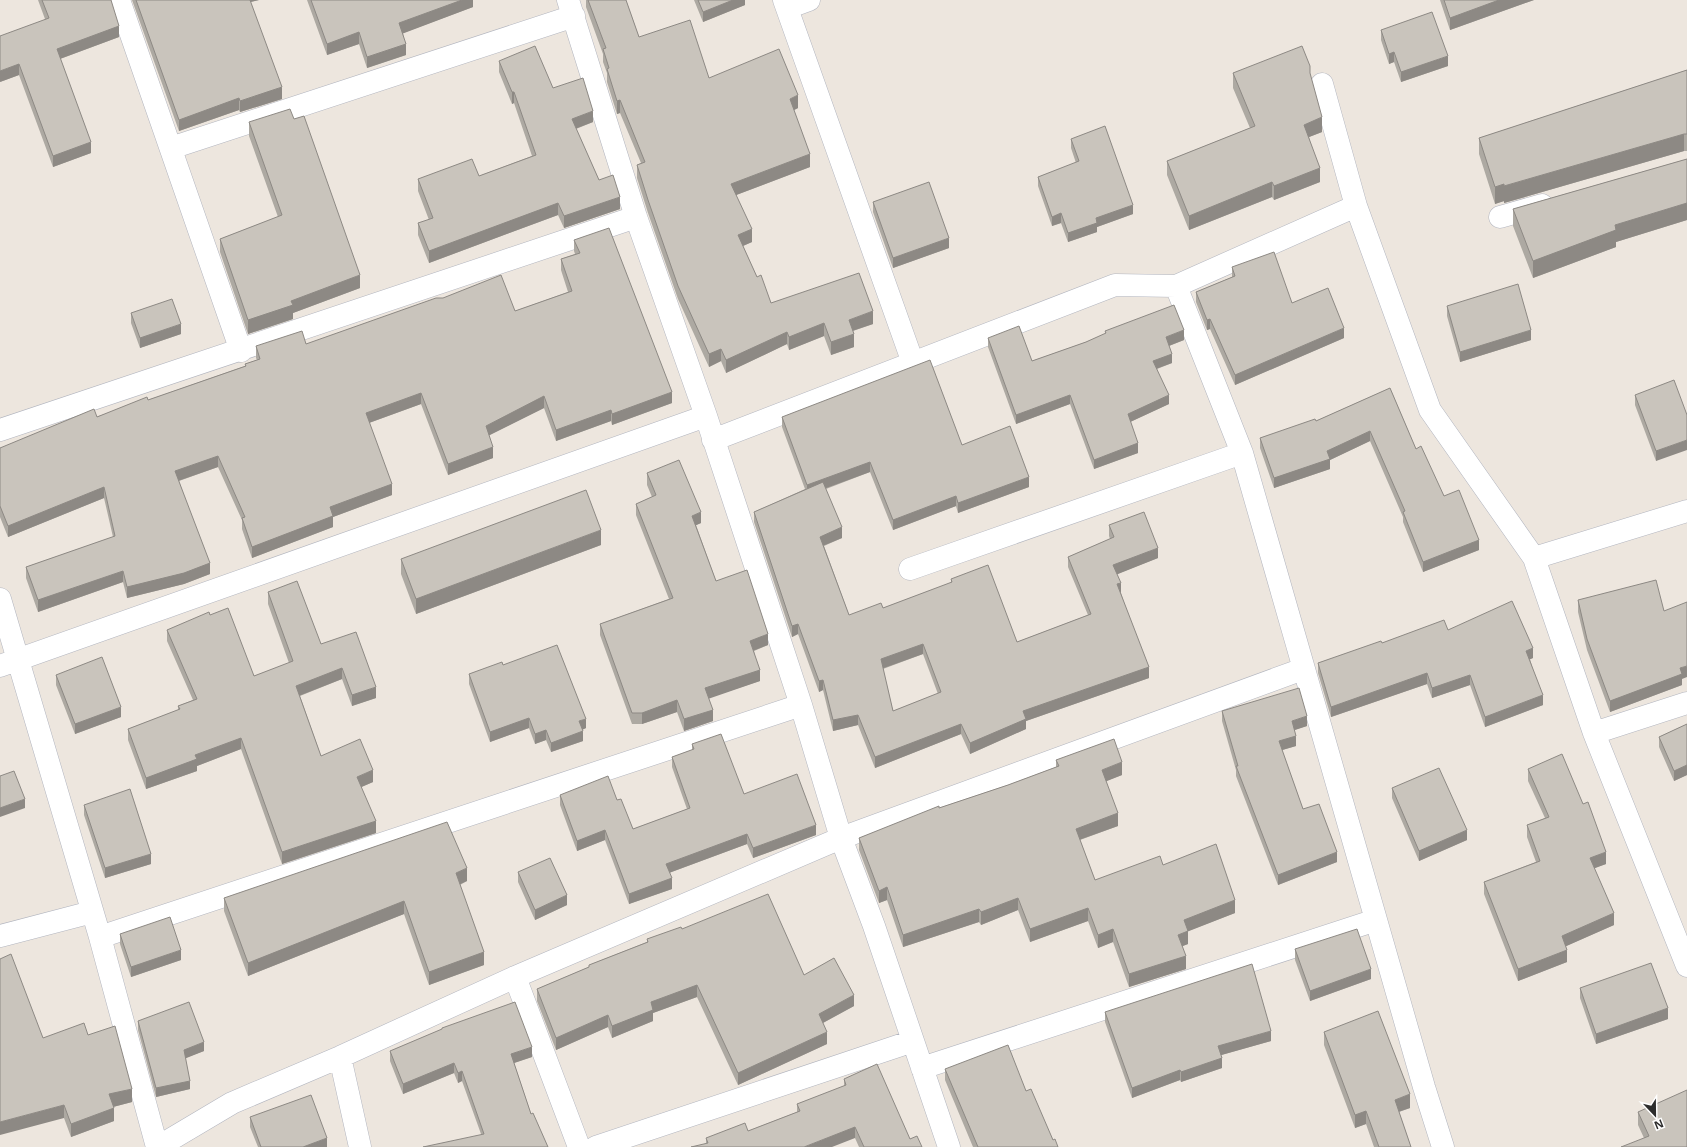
<svg xmlns="http://www.w3.org/2000/svg" width="1687" height="1147" font-family="'Open Sans',sans-serif">
<style>
.lines{fill:none;stroke-linecap:round;stroke-linejoin:round}
.minor-casing{stroke:#b2b5bf;stroke-width:23}
.minor{stroke:#fff;stroke-width:22}
.wall{fill:#ada9a2;fill-rule:evenodd}
.shaded-wall{fill:#8d8984}
.building{fill:#c9c4bc;stroke:#8d8984;fill-rule:evenodd}
</style>
<rect width="100%" height="100%" fill="#ede6de"/>
<g class="lines">
<g class="minor-casing">
<path id="minor" d="M119 0 241 351
M568 0 636 217 706 416 801 705 841 838 874 926 949 1147
M784 0 913 363
M787 8 809 0
M1322 84 1356 206
M171 148 574 16
M1500 217 1542 205
M1176 286 1356 206 1430 410 1534 558 1594 733 1687 966
M0 430 636 217
M713 440 1115 285 1176 286 1242 453 1424 1087 1443 1147
M1534 558 1687 511
M910 569 1242 453
M0 599 100 937 157 1147
M0 666 706 416
M1594 733 1687 703
M0 936 92 912
M100 937 801 705
M515 977 579 1147
M340 1057 360 1147
M922 1068 1376 920
M158 1147 232 1103 340 1057 515 977 841 838 1303 669
M596 1147 913 1041"/>
</g>
<use href="#minor" class="minor"/>
</g>
<path class="wall" d="M38 0H111L119 37 60 59 91 153 53 167 19 75 0 82 45 19Z
M132 0H259L250 2 282 99 240 112 239 110 179 131Z
M307 0H473V7L403 33 406 55 367 68 359 44 327 55Z
M586 0H626L639 37 709 78 798 108 794 110 810 167 736 195 752 242 743 246 757 277 771 303 873 324 853 331 854 347 831 355 824 336 789 350 787 344 726 373 721 361 709 367 678 299 648 213 637 178V165L641 163 620 113 617 114 607 82V73L603 62V54L586 7Z
M694 0H745V5L703 22Z
M1440 0H1534L1450 30Z
M1381 30 1448 66 1401 82 1394 62 1389 64 1381 40Z
M499 61 553 88 593 122 576 129 599 180 620 209 564 228 558 215 429 263 418 235V223L429 220 418 191V179L479 176 532 156 514 103 512 104 499 72Z
M1687 70V151H1684L1504 203V201L1495 204 1479 154V138Z
M1233 73 1310 74 1322 132 1309 137 1320 182 1274 200 1272 197 1189 230 1167 175V161L1250 128 1233 88Z
M249 122 360 288 293 313V319L248 334 220 252V239L278 217 249 136Z
M1071 139 1133 214 1097 227V232L1068 242 1061 223 1052 226 1038 186V177L1076 163 1071 148Z
M1687 159V220L1616 242V247L1533 278 1513 226V209Z
M873 202 949 248 893 268 873 212Z
M574 240 672 403 612 425 611 421 556 441 544 408 489 435 493 458 448 475 421 404 369 423 392 495 333 517V527L252 558 242 529V520L218 467 179 481 210 574 184 584 127 598 123 582 38 612 26 578V567L113 537 104 498 8 537 0 517V448L148 400 245 366V364L257 360 256 358V346L306 344 515 311 568 292 561 270V259L575 254 574 251Z
M1232 267 1292 303 1344 338 1235 385 1210 329 1207 330 1196 302V292L1232 277Z
M1447 306 1531 340 1460 362 1447 316Z
M131 313 181 334 140 348 131 323Z
M1105 331 1184 340 1169 346 1172 363 1157 369 1169 404 1130 422 1138 453 1094 469 1070 404 1016 424 988 347V338L1032 361 1086 342 1105 334Z
M1390 388 1416 449 1444 496 1479 550 1423 572 1403 522V517L1370 441 1330 460V469L1274 488 1260 448V438L1316 421Z
M1635 395 1687 415 1656 461 1635 405Z
M782 417 962 445 1029 487 958 513 956 506 893 530 870 472 826 489 842 538 824 546 849 615 883 608 951 583V579L1017 642 1088 615 1068 567V557L1110 539 1109 536V525L1158 558 1117 574 1121 593 1149 678 1026 721V729L970 754 961 734 875 768 858 725 833 731 823 690 819 692 798 634 792 637 754 522V512L805 489 782 427ZM923 654 938 694 893 711 883 669Z
M647 473 701 523 696 525 716 581 768 645 754 651 760 681 708 698 713 721 684 731 677 712 642 724H632L600 635V624L669 599 636 515V504L652 497 647 485Z
M601 545 416 614 401 574V559Z
M268 592 376 698 352 706 342 679 300 696 321 756 373 782 361 787 376 833 282 864 241 749 197 766V771L146 789 128 740V729L178 710V706L193 700 167 641V630L210 615 254 676 289 663 268 604Z
M1578 600 1664 611 1682 679V685L1610 712 1587 650 1578 612Z
M1448 630 1533 658 1530 659 1543 705 1485 727 1470 685 1432 698 1427 684 1331 717 1318 673V663L1382 643Z
M503 665 586 728 582 730 583 741 551 752 546 740 535 744 529 728 490 742 469 684V674Z
M56 675 121 717 75 734 56 685Z
M1222 711 1307 726 1294 730 1296 746 1282 750 1303 809 1337 862 1278 885 1236 776V770L1222 721Z
M1687 724V775L1674 781 1659 747V737Z
M692 744 744 794 816 835 753 858 747 844 669 873 672 889 629 904 605 840 577 851 560 805V795L617 800 633 829 687 809 672 767V757L692 750Z
M1056 760 1122 775 1106 781 1118 826 1080 840 1095 880 1163 865 1235 913 1188 931V944L1182 946 1186 969 1129 987 1113 942 1098 948 1088 921 1030 942 1018 910 981 925 979 922 903 947 887 900 879 903 859 850V838L939 808 1008 785 1056 767Z
M1528 769 1606 864 1594 868 1614 925 1566 946 1567 962 1518 981 1484 894V882L1536 862 1527 837V825L1545 818 1528 781Z
M1392 788 1467 840 1419 861 1392 798Z
M84 805 151 864 105 878 84 815Z
M518 872 567 905 535 920 518 882Z
M467 881 460 885 484 965 429 985 404 914 248 976 224 911V898Z
M682 929 804 975 854 1006 823 1023 827 1044 738 1085 697 997 653 1013V1021L612 1038 608 1027 556 1050 537 1001V989L589 967V965L647 942V939Z
M120 934 181 960 131 977 120 944Z
M1295 949 1371 979 1310 1001 1295 960Z
M1580 988 1668 1019 1596 1044 1580 998Z
M1105 1012 1271 1041 1221 1055 1222 1068 1181 1082 1180 1080 1132 1098 1105 1022Z
M138 1021 204 1051 185 1058 190 1089 156 1097 138 1030Z
M442 1028 532 1057 514 1063 531 1114 548 1147 481 1134 462 1081 458 1083 454 1073 403 1094 390 1061V1051L442 1030Z
M1324 1032 1410 1108 1399 1112 1411 1147H1374L1366 1124 1355 1128 1324 1045Z
M88 1035 132 1102 113 1107 114 1121 71 1137 64 1118 43 1038Z
M945 1069 1026 1091 1053 1140 1058 1147H973L945 1080Z
M844 1079 910 1139 922 1147H859L855 1138 706 1143V1138L748 1131 797 1112V1104L844 1087Z
M1638 1112 1687 1147 1644 1138 1638 1125Z
M250 1117 327 1147H258L250 1127Z"/>
<path class="shaded-wall" d="M246 0H259L246 3Z
M462 0H473V7L399 35V23Z
M733 0H745V5L703 22V12Z
M1499 0H1534L1450 30V18Z
M119 26V37L57 60V49Z
M359 32V44L327 55V44Z
M406 44V55L367 68V57Z
M1394 52V62L1389 64V54Z
M1448 56V66L1401 82V72Z
M19 64V75L0 82V71Z
M282 87V99L240 112V101Z
M512 92H514V103L512 104Z
M798 95V108L790 112V99Z
M239 98V110L179 131V120Z
M620 100V113L617 114V101Z
M593 111V122L572 130V119Z
M1322 117V132L1304 139V125Z
M1684 134V151L1504 203V186Z
M91 142V153L53 167V156Z
M810 154V167L731 197V184Z
M1320 168V182L1274 200V186Z
M1272 182V197L1189 230V216Z
M1504 184V201L1495 204V187Z
M620 197V209L564 228V216Z
M558 203V215L429 263V251Z
M1687 203V220L1616 242V247L1533 278V261L1615 225Z
M1133 205V214L1097 227V232L1068 242V233L1096 218Z
M1061 213V223L1052 226V217Z
M752 229V242L738 248V235Z
M949 238V248L893 268V258Z
M360 275V288L293 313V319L248 334V320L291 301Z
M873 311V324L849 332V320Z
M1210 319V329L1207 330V320Z
M824 323V336L789 350V337Z
M181 324V334L140 348V338Z
M1344 328V338L1235 385V375Z
M1184 330V340L1166 347V337Z
M1531 330V340L1460 362V352Z
M787 332V344L726 373V360Z
M854 334V347L831 355V342Z
M721 349V361L709 367V354Z
M1172 354V363L1153 370V361Z
M672 392V403L612 425V414Z
M421 393V404L366 424V413Z
M1070 395V404L1016 424V415Z
M1169 395V404L1128 423V414Z
M544 396V408L486 437V426Z
M611 410V421L556 441V430Z
M1370 431V441L1330 460V469L1274 488V478L1327 451Z
M1687 440V450L1656 461V451Z
M1138 443V453L1094 469V460Z
M493 447V458L448 475V464Z
M218 456V467L175 482V471Z
M870 462V472L807 495V485Z
M1029 477V487L958 513V503Z
M392 484V495L333 517V527L252 558V547L330 507Z
M104 487V498L8 537V526Z
M956 496V506L893 530V520Z
M701 512V523L692 527V516Z
M842 527V538L820 547V537Z
M601 530V545L416 614V599Z
M1479 540V550L1423 572V562Z
M1158 548V558L1113 576V565Z
M210 563V574L184 584 127 598V587Z
M123 571V582L38 612V600Z
M1121 583V594L1117 584Z
M798 624V634L792 637V626Z
M768 634V645L750 652V641Z
M923 644V654L881 669V659Z
M1533 648V658L1526 661V651Z
M1687 666V677L1682 679V685L1610 712V701L1680 668Z
M1149 667V678L1026 721V729L970 754V743L1023 711Z
M342 668V679L296 697V686Z
M760 670V681L705 700V688Z
M1427 673V684L1331 717V707Z
M1470 675V685L1432 698V688Z
M823 680V690L819 692V681Z
M376 687V698L352 706V695Z
M1543 695V705L1485 727V717Z
M677 700V712L642 724V713Z
M121 707V717L75 734V724Z
M713 710V721L684 731V719Z
M858 715V725L833 731V720Z
M1307 716V726L1292 731V721Z
M529 718V728L490 742V732Z
M586 719V728L579 731V721Z
M961 724V734L875 768V757Z
M546 730V740L535 744V734Z
M583 731V741L551 752V743Z
M1296 736V746L1279 751V741Z
M241 738V749L197 766V771L146 789V778L195 755Z
M1122 762V775L1102 783V770Z
M1687 765V775L1674 781V771Z
M373 770V782L357 789V777Z
M25 799V808L0 817V808Z
M1118 813V826L1076 841V829Z
M376 821V833L282 864V852Z
M816 825V835L753 858V848Z
M605 830V840L577 851V841Z
M1467 830V840L1419 861V851Z
M747 834V844L666 874V864Z
M1337 852V862L1278 885V875Z
M1606 852V864L1590 870V858Z
M151 854V864L105 878V868Z
M467 868V881L456 886V873Z
M672 878V889L629 904V894Z
M887 887V900L879 903V891Z
M567 895V905L535 920V910Z
M1018 898V910L981 925V912Z
M1235 900V913L1184 933V920Z
M404 901V914L248 976V963Z
M1088 908V921L1030 942V929Z
M979 909V922L903 947V935Z
M1614 913V925L1562 948V936Z
M1113 929V942L1098 948V935Z
M1188 931V944L1178 948V935Z
M181 950V960L131 977V967Z
M1567 950V962L1518 981V969Z
M484 952V965L429 985V972Z
M1186 956V969L1129 987V974Z
M1371 969V979L1310 1001V991Z
M697 985V997L653 1013V1021L612 1038V1026L651 1002Z
M854 995V1006L819 1025V1014Z
M1668 1008V1019L1596 1044V1034Z
M608 1015V1027L556 1050V1038Z
M1271 1031V1041L1218 1056V1046Z
M827 1032V1044L738 1085V1073Z
M204 1042V1051L184 1059V1050Z
M532 1047V1057L511 1064V1054Z
M1222 1058V1068L1181 1082V1072Z
M454 1063V1073L403 1094V1084Z
M1180 1070V1080L1132 1098V1088Z
M462 1071V1081L458 1083V1073Z
M190 1081V1089L156 1097V1088Z
M132 1089V1102L109 1108V1094Z
M1410 1094V1108L1395 1113V1100Z
M64 1105V1118L0 1135V1122Z
M114 1108V1121L71 1137V1124Z
M1366 1111V1124L1355 1128V1115Z
M855 1127V1138L832 1147H804Z
M327 1138V1147H303Z"/>
<path class="building" d="M42 0H111L119 26 57 49 91 142 53 156 19 64 0 71V36L49 18Z
M136 0H250L282 87 240 101 239 98 179 120Z
M311 0H462L399 23 406 44 367 57 359 32 327 44Z
M588 0H626L639 37 690 20 709 78 779 49 798 95 790 99 810 154 731 184 752 229 738 235 757 277 761 275 771 303 859 273 873 311 849 320 854 334 831 342 824 323 789 337 787 332 726 360 721 349 709 354 678 286 648 200 637 165 645 162 620 100 617 101 607 69 609 68 603 49 606 48Z
M698 0H733L703 12Z
M1444 0H1499L1450 18Z
M1432 12 1448 56 1401 72 1394 52 1389 54 1381 30Z
M535 46 553 88 583 78 593 111 572 119 599 180 613 175 620 197 564 216 558 203 429 251 418 223 433 218 418 179 472 159 479 176 536 155 514 92H512L499 61Z
M1302 46 1310 66V73L1322 117 1304 125 1320 168 1274 186 1272 182 1189 216 1167 161 1255 126 1233 73Z
M1687 70V134H1684L1504 186V184L1495 187 1479 138Z
M290 109 294 119 304 116 360 275 291 301 293 305 248 320 220 239 282 215 249 122Z
M1105 126 1133 205 1096 218 1097 223 1068 233 1061 213 1052 217 1038 177 1079 161 1071 139Z
M1687 159V203L1615 225 1616 230 1533 261 1513 209Z
M929 182 949 238 893 258 873 202Z
M609 228 672 392 612 414 611 410 556 430 544 396 486 426 493 447 448 464 421 393 366 413 392 484 330 507 333 516 252 547 242 518 245 517 218 456 175 471 210 563 184 573 127 587 123 571 38 600 26 567 115 536 104 487 8 526 0 506V448L94 409 97 417 147 397 148 400 246 366 245 364 260 359 256 346 302 331 306 344 436 298H443L501 275 515 311 572 291 561 259 580 253 574 240Z
M1274 252 1292 303 1328 288 1344 328 1235 375 1210 319 1207 320 1196 292 1235 276 1232 267Z
M1518 284 1531 330 1460 352 1447 306Z
M172 299 181 324 140 338 131 313Z
M1174 305 1184 330 1166 337 1172 354 1153 361 1169 395 1128 414 1138 443 1094 460 1070 395 1016 415 988 338 1019 326 1032 361 1086 342 1106 333 1105 331Z
M930 360 962 445 1010 426 1029 477 958 503 956 496 893 520 870 462 807 485 782 417Z
M1674 380 1687 415V440L1656 451 1635 395Z
M1390 388 1416 449 1421 446 1444 496 1459 490 1479 540 1423 562 1403 512 1405 511 1370 431 1327 451 1330 459 1274 478 1260 438 1315 419 1316 421Z
M679 460 701 512 692 516 716 581 747 570 768 634 750 641 760 670 705 688 713 710 684 719 677 700 642 713H632L600 624 673 598 636 504 656 495 647 473Z
M823 482 842 527 820 537 849 615 881 603 883 608 952 582 951 579 988 565 1017 642 1091 614 1068 557 1114 537 1109 525 1144 512 1158 548 1113 565 1121 583 1117 584 1149 667 1023 711 1026 719 970 743 961 724 875 757 858 715 833 720 823 680 819 681 798 624 792 626 754 512ZM923 644 941 692 893 711 881 659Z
M586 490 601 530 416 599 401 559Z
M1656 580 1664 611 1687 602V666L1680 668 1682 674 1610 701 1587 639 1578 600Z
M297 581 321 644 356 632 376 687 352 695 342 668 296 686 321 756 360 739 373 770 357 777 376 821 282 852 241 738 195 755 197 759 146 778 128 729 180 709 178 706 197 699 167 630 209 612 210 615 228 608 254 676 293 661 268 592Z
M1512 601 1533 648 1526 651 1543 695 1485 717 1470 675 1432 688 1427 673 1331 707 1318 663 1381 641 1382 643 1444 620 1448 630Z
M557 645 586 719 579 721 583 731 551 743 546 730 535 734 529 718 490 732 469 674 502 662 503 665Z
M102 657 121 707 75 724 56 675Z
M1299 688 1307 716 1292 721 1296 736 1279 741 1303 809 1319 804 1337 852 1278 875 1236 766H1238L1222 711Z
M1687 724V765L1674 771 1659 737Z
M721 734 744 794 797 774 816 825 753 848 747 834 666 864 672 878 629 894 605 830 577 841 560 795 608 776 617 800 621 799 633 829 690 808 672 757 694 749 692 744Z
M1114 739 1122 762 1102 770 1118 813 1076 829 1095 880 1160 856 1163 865 1216 844 1235 900 1184 920 1188 931 1178 935 1186 956 1129 974 1113 929 1098 935 1088 908 1030 929 1018 898 981 912 979 909 903 935 887 887 879 891 859 838 939 806V808L1008 785 1059 766 1056 760Z
M1562 754 1583 804 1588 802 1606 852 1590 858 1614 913 1562 936 1567 950 1518 969 1484 882 1540 861 1527 825 1549 817 1528 769Z
M1439 768 1467 830 1419 851 1392 788Z
M14 771 25 799 0 808V776Z
M130 789 151 854 105 868 84 805Z
M447 822 467 868 456 873 484 952 429 972 404 901 248 963 224 898Z
M550 858 567 895 535 910 518 872Z
M768 894 804 975 834 958 854 995 819 1014 827 1032 738 1073 697 985 651 1002 653 1010 612 1026 608 1015 556 1038 537 989 589 967V965L648 942 647 939 681 927 682 929Z
M170 917 181 950 131 967 120 934Z
M1357 929 1371 969 1310 991 1295 949Z
M11 954 43 1038 84 1023 88 1035 115 1026 132 1089 109 1094 114 1108 71 1124 64 1105 0 1122V959Z
M1651 963 1668 1008 1596 1034 1580 988Z
M1252 964 1271 1031 1218 1046 1222 1058 1181 1072 1180 1070 1132 1088 1105 1012Z
M189 1002 204 1042 184 1050 190 1081 156 1088 138 1021Z
M515 1002 532 1047 511 1054 531 1114 533 1113 548 1147H423L484 1134 462 1071 458 1073 454 1063 403 1084 390 1051 442 1029V1028Z
M1378 1011 1410 1094 1395 1100 1411 1147H1379L1366 1111 1355 1115 1324 1032Z
M1008 1045 1026 1091 1031 1089 1053 1140 1055 1139 1058 1147H978L945 1069Z
M877 1064 910 1139 917 1136 922 1147H864L855 1127 804 1147H691L708 1143 706 1138 745 1123 748 1131 800 1111 797 1104 846 1085 844 1079Z
M1687 1090V1147H1621L1649 1136 1638 1112Z
M311 1095 327 1138 303 1147H261L250 1117Z"/>
<g transform="translate(1655 1115) rotate(158)" stroke="#ffffff" stroke-width="3" paint-order="stroke">
<path d="M0-3L7 15L0 10L-7 15Z" fill="#2c2c2c"/>
<text y="-6" font-size="11" font-weight="bold" text-anchor="middle" fill="#2c2c2c">N</text>
</g>
</svg>
